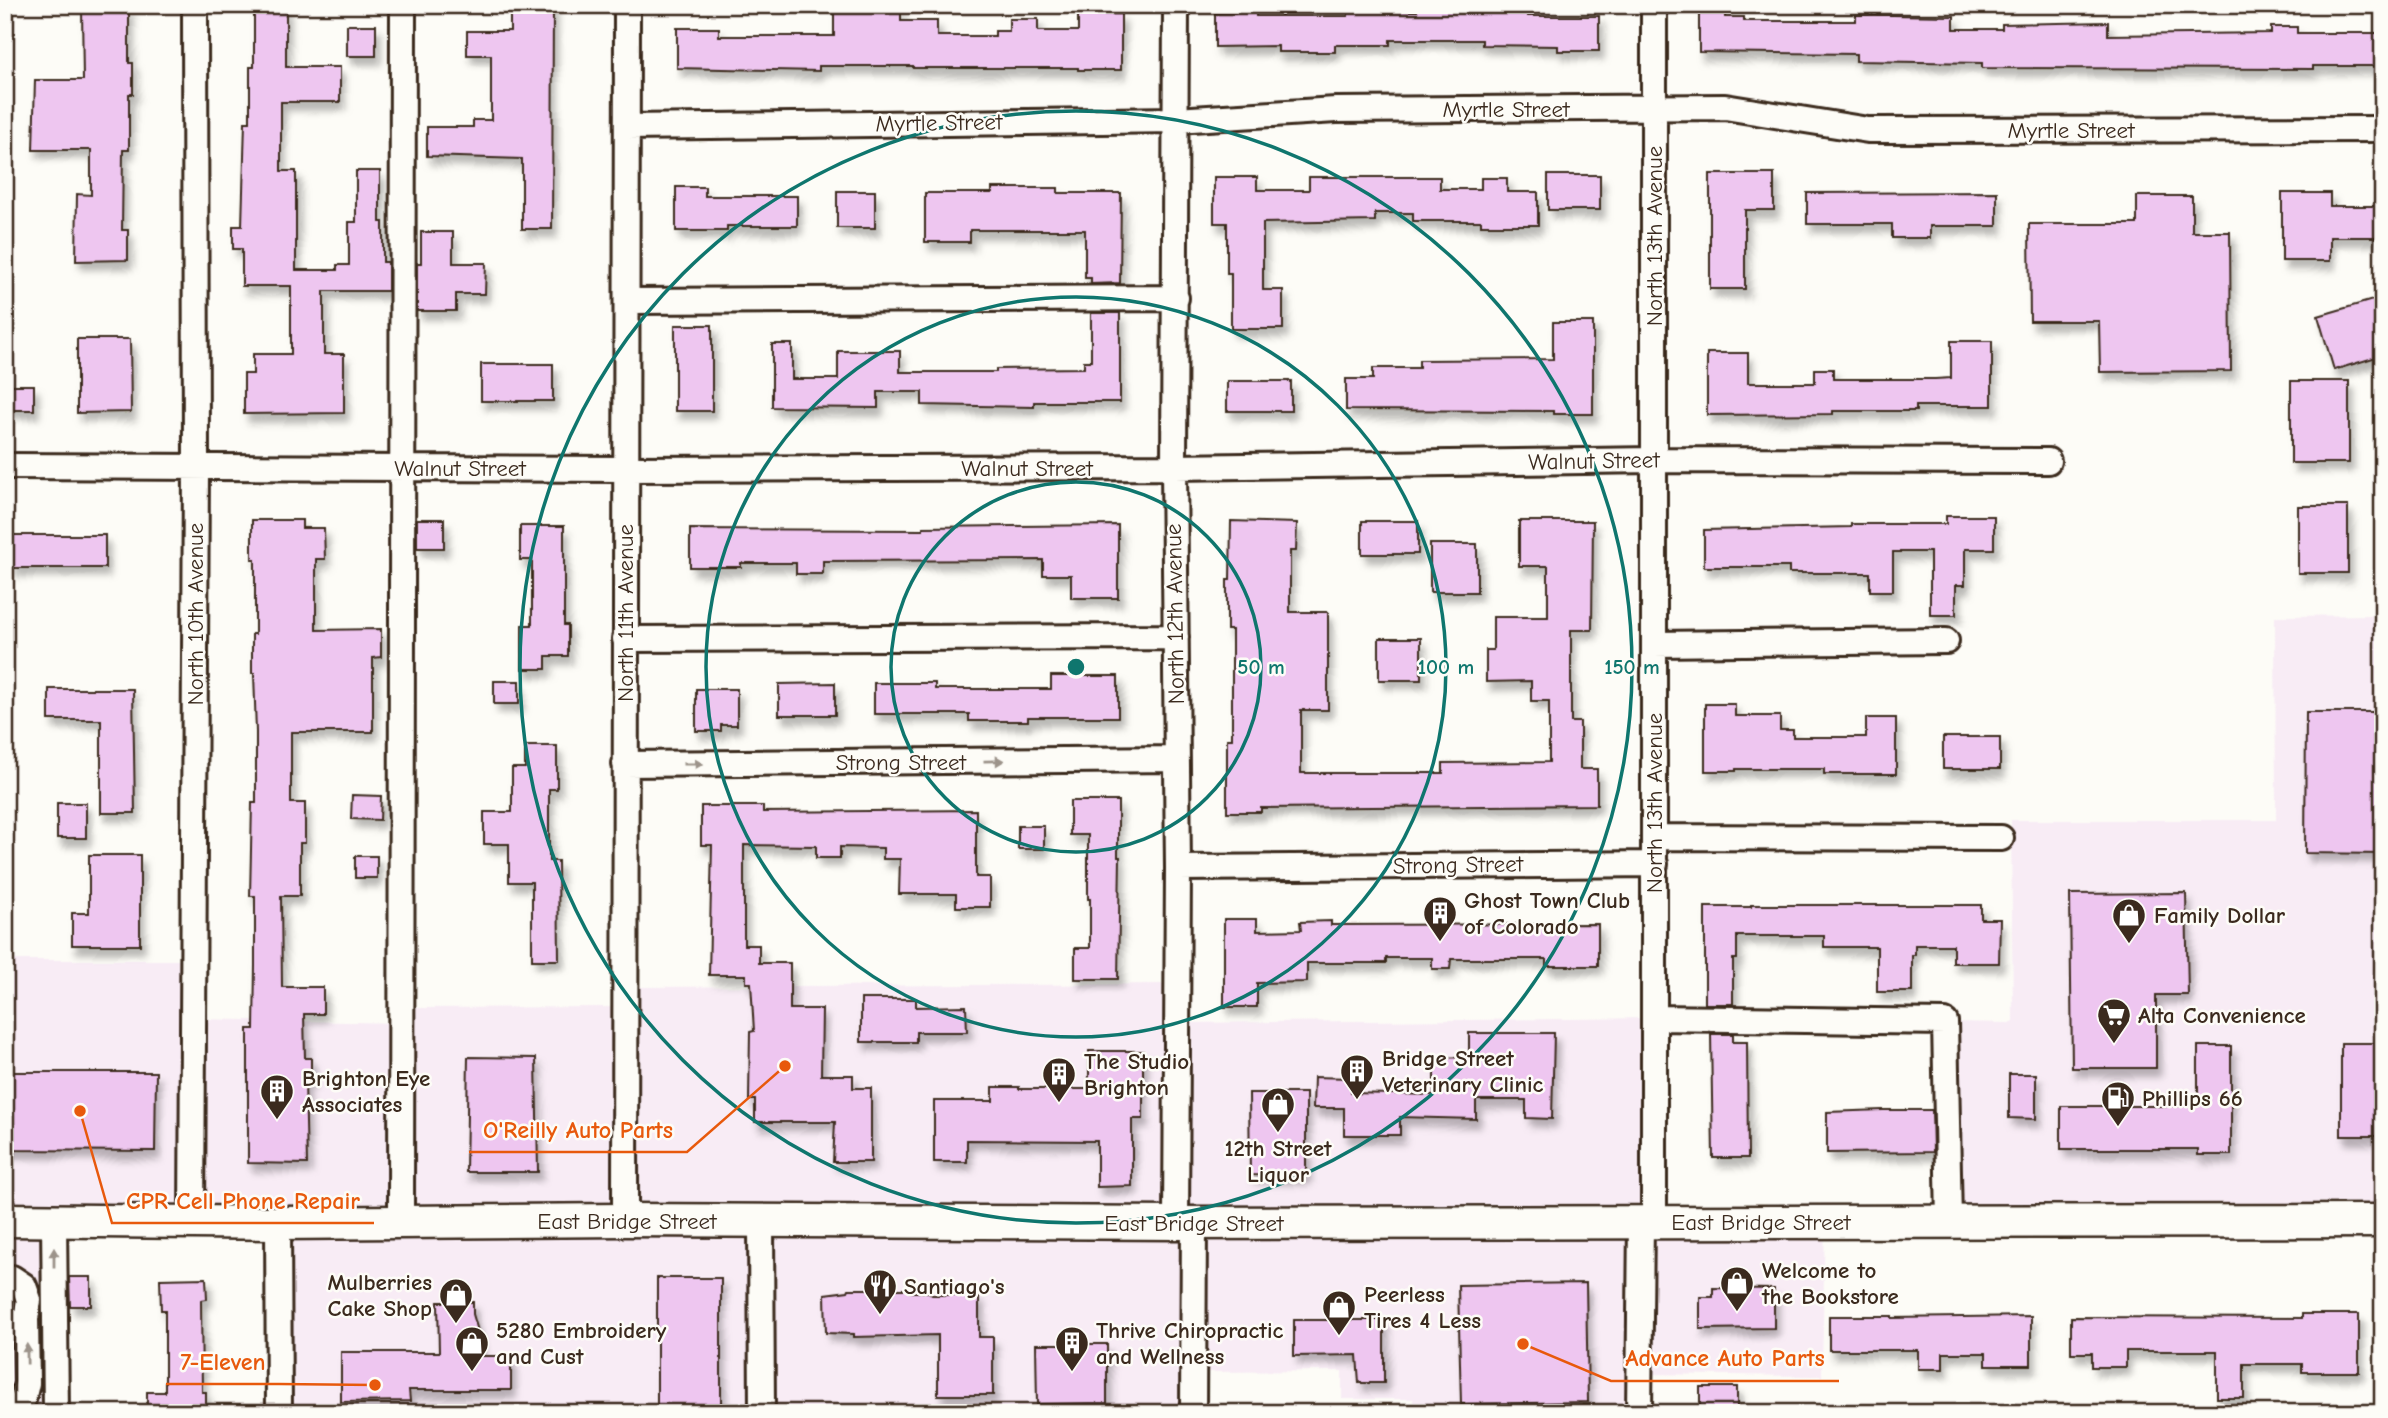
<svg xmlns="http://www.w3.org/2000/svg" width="2388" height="1418" font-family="'Comic Neue',sans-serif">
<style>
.built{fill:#f8ecf5}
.building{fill:#eec6f0;stroke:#3b2a1e;stroke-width:2;filter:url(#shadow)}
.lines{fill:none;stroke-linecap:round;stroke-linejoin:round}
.minor-casing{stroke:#3b2a1e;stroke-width:30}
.major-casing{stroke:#3b2a1e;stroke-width:37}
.minor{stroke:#fdfcf7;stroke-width:24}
.major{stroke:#fdfcf7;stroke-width:32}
.oneway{fill:#9c938a}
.ring{fill:none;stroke:#0f766e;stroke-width:3.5}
.labels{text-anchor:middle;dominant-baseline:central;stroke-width:5;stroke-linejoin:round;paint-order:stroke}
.street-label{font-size:23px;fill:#3b2a1e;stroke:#fdfcf7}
.poi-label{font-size:23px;font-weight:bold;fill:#3b2a1e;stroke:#fdfcf7;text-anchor:start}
.centre{fill:#0f766e;stroke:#fdfcf7;stroke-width:3.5}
.ring-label{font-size:21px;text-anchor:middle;font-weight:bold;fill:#0f766e;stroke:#fdfcf7;stroke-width:5;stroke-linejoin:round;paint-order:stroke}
.leader{fill:none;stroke:#e8590c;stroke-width:2.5}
.callout-dot{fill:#e8590c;stroke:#fdfcf7;stroke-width:2.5}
.callout-label{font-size:24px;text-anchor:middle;font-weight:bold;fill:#e8590c;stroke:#fdfcf7;stroke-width:5;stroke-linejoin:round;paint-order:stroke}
</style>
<defs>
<filter id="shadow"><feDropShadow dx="4.5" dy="8" stdDeviation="3.5" flood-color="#0004"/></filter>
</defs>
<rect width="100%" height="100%" fill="#fdfcf7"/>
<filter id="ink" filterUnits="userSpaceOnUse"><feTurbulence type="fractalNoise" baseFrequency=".0143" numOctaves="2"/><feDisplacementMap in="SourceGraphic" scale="14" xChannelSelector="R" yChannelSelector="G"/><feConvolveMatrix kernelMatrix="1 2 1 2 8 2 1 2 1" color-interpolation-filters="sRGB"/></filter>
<g filter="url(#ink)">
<path class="built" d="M2383 615V1221L1949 1222 1945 1022 2013 1023 2011 820H2276L2275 616Z
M5 960H194V1019L401 1023 402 1008 625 1007V987L1177 984 1178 1023 1655 1018 1654 1222H1825L1822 1376 1640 1374 1639 1413H1414L1413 1399H1342V1371L1194 1372 1193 1413H279L278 1223 54 1221 56 1413H5Z"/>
<path class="building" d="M510 5H553L552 229H522V159L427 156V127H473V120H491V55H467V31H510Z
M1417 5H1458V11L1528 12V16H1599V51H1558V46L1482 45V40H1390V45H1335V52H1278V46L1215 47V13L1256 12V16H1348V11H1417Z
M1699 6H1725V17H1744V21H1856V15H1893L1954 16V29H2002V24L2108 22V35L2271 33V27H2297V33H2380V66H2313V69L1982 68V63L1856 61V54L1699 52Z
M254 7H286V67H340V102H281V171H296V270H337V265H349V222H356V171H380V222H383V262H388V291H324V354H344V413L244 414V374H253V354H291V286H242V249H233V226H242L245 122H250V67H254Z
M82 8H129V63H133V94H129V150H123L122 230H128V260L76 261 77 194 91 195V150H33L35 80H83Z
M834 9H901V21H937V36H995V31H1009V19H1038V31H1078V14H1121V70H1078V68H913V66H819V71L677 68V28H719V36H834Z
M347 25H376V56H347Z
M1710 174H1774V210H1745V289H1710Z
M1548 175H1600V210H1548Z
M1214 177H1257V190H1309V177H1440V189H1481V178H1507V192H1538V225H1481V221H1413V213H1375V221L1263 223V290H1283V329H1231V273H1227V223H1214Z
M676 187H705V196H797V226H727V231H676Z
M992 188H1058V193H1121L1120 283 1091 284V278H1085V230H970V242H925V193H992Z
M837 191H875V228H837Z
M1997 192V226H1930V238H1892V224H1807V193Z
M2282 193H2330V206H2383V237H2330V261H2282Z
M2137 196H2192V232H2230L2231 371 2100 372 2099 321H2030L2029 224H2137Z
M421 232H453V263H486L485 294H456V311H417V263H421Z
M2383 297V355L2334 370 2318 316Z
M1091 313H1120V402H1034V407L922 405V392H878V408L772 407V344H792V379H838V351H900V372H996V369L1084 368V361H1091Z
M1553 322H1593V414H1553V411L1346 410V379H1373V368H1419V360L1553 359Z
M675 325H712V411H675Z
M77 339H130L131 412 77 413Z
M1951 341H1992V406H1916V411H1833V414L1707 415V353H1748V383H1815V369H1833V379H1935L1951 378Z
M481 364H553V401H481Z
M1227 381H1291V411H1227Z
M2291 381H2349V463H2291Z
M5 385H34V410H5Z
M2298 506H2348V573H2298Z
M1946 516H1994V549H1965V585H1956V615H1930V552H1893V591H1870V573H1789V567H1704V530L1851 527V524H1946Z
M417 519H444V548H417Z
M252 520H302V528H324L325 559H316V630L381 629V657L373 658V732H291V803H305V843H300V896H281L282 987H323V1014H304L305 1058H311V1080H305L307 1164 248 1163V1029H254L255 966V896H250L252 803H256V732L254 673H252V634H255V559H252Z
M1231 521 1297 523 1296 551H1290V612H1328V710H1301V773H1443V763L1549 762V701H1531V681L1486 682V650H1493V617H1548V566H1519V521H1593L1592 630H1571V722H1580V769H1597V805L1261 808V812H1227V739H1232V630H1227V580H1230Z
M1362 521H1418V554H1362Z
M1118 525V598H1071V575H1043V560L823 561V574H796V563H741V567H690V529L923 530V527Z
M520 526H564V625H568V656H546V669H522V625H532V560H520Z
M12 535H105V568H12Z
M1430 544H1477V592H1430Z
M1379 638H1421V680H1379Z
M1051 676H1118V717H1028V721H969V714H874V683H935V689H1051Z
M494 681H519V704H494Z
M835 683V715H779V684Z
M49 689H133L135 813H101V720H49Z
M696 689H737V725H721V731H696Z
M1705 704H1735V716H1780V730H1793V737H1866V718H1896V774H1824V769H1736V771H1705Z
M2306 712H2383V854L2305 853Z
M1943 737H2000V769H1943Z
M525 746H557V789H549V861H558L559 960H532V882H509V844H484V812H512V768H525Z
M352 795 381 796 380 820 351 819Z
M1070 801H1118V857H1120L1118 979H1075V948H1090V899H1088V835H1070Z
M57 803H86V838H57Z
M701 806H763V812L976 810V877H990V907H956V894H899L900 859H883V848L840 847V858H816V846L744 845V945H759V963H790V1009H822L821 1075H853V1088H871V1162H833L835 1122H755V1100H749L750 1032 754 1031 751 983H746V975H709L712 845H701Z
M1018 826H1044V849H1018Z
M89 855H140V945H72V913H89Z
M355 856H377V878H355Z
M2186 893 2188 995H2156V1068H2072L2070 894Z
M1751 905H1981V919H2000L1999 963H1953V945H1915V955H1912V992H1877V947H1824V936H1737V959H1733V1004H1705V907H1751Z
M1224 919H1257V931L1301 930 1300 922 1331 921V925L1598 924V966H1546V959H1451L1450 969H1432V958H1386V963H1307V982L1257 983V1007H1224Z
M861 999H916V1007L966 1006 967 1032H916V1042H861Z
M1469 1033H1554L1552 1119 1526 1118V1100H1476V1119L1400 1117V1135H1344V1108H1313L1314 1077 1351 1078V1093L1434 1095V1058L1469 1057Z
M1711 1034H1733V1042H1747L1748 1158H1713Z
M2341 1043H2383V1136H2341Z
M2198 1046H2231V1155H2198V1149H2061V1106H2198Z
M1089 1051H1143V1119H1132V1186L1097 1187V1141L967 1140V1162H934V1101H993V1087H1019V1089H1089Z
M468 1057 536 1058 538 1172H466Z
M5 1072H156L155 1151 5 1150Z
M2009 1074H2036V1119L2009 1118Z
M1249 1093H1306V1176L1250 1175Z
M1883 1110H1932L1933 1152 1827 1153V1112Z
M69 1277H91V1306H70Z
M206 1278 207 1299 201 1300 202 1392H206V1413H147V1392H165V1310H161L160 1279Z
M657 1278H721V1413H657Z
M1586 1283 1588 1402 1461 1404 1458 1285Z
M1713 1288 1774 1289V1328L1700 1329V1297H1713Z
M849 1289H910V1292H929L932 1295H979V1337H993V1395H938V1335L854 1337V1334L826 1333 825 1294 848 1291Z
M438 1302H473V1314L480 1338 481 1356H511V1390H409L410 1401 341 1402V1352H439Z
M2302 1314H2359V1372H2302V1364H2244V1398H2217V1351H2126V1367H2092V1353H2071V1317L2302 1318Z
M1829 1316H1892V1318L2031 1316V1365H1986V1353H1943V1369H1918V1350H1829Z
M1294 1320H1384V1383H1359L1357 1355 1294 1356Z
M1036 1344H1107V1403L1037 1404Z
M1700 1387H1737V1413H1700Z"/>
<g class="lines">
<g class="minor-casing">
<path id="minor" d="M1176 5 1174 467 1178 868 1176 1223
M1654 5V1222
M627 127 1176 120 1336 110 1725 107 1868 130 2383 129
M628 301 1176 298
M5 466 625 469 1174 467 1654 460 2048 461
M625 639 1176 637
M1654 644 1946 641
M625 764 1176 759
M1654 837 2001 838
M1178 868 1655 864
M1655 1018 1945 1022 1949 1222
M625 1220 627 5
M54 1221 56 1413
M192 1222 196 467 195 5
M401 1222 403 5
M761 1222 762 1413
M278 1223 279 1413
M5 1277 12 1278 24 1286 29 1300 26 1319 27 1383 23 1400 17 1407 6 1413
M1193 1413 1194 1223
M1639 1413 1641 1221"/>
</g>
<g class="major-casing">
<path id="major" d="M5 1220 278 1223 625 1220 1176 1223 2383 1221"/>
</g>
<use href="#minor" class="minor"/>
<use href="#major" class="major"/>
</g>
<defs><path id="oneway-solid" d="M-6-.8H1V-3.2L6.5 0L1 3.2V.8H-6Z" transform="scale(1.75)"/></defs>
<g class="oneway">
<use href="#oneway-solid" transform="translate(994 761) rotate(-1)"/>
<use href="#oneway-solid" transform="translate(693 764)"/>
<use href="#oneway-solid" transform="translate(54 1258) rotate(-90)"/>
<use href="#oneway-solid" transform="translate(27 1354) rotate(-91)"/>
</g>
</g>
<g class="ring">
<circle cx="1076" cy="667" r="185"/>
<circle cx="1076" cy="667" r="370"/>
<circle cx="1076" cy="667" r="556"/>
</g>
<defs>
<g id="building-pin" transform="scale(1.75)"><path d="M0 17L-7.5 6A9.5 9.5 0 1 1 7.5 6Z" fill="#3b2a1e" stroke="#fdfcf7"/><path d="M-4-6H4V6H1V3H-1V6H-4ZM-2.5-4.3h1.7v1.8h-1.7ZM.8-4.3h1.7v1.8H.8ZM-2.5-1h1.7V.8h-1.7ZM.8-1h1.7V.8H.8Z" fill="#fff"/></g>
<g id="shop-pin" transform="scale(1.75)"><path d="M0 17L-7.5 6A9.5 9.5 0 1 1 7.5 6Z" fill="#3b2a1e" stroke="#fdfcf7"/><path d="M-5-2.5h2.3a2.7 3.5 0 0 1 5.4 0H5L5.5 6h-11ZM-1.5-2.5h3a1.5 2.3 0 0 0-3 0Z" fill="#fff"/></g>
<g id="supermarket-pin" transform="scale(1.75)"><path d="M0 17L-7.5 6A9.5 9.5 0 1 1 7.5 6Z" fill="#3b2a1e" stroke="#fdfcf7"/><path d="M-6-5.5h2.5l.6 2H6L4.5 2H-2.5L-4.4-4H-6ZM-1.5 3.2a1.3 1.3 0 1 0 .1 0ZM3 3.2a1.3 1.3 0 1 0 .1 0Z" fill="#fff"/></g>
<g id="fuel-pin" transform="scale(1.75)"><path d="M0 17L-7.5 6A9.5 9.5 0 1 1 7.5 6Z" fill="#3b2a1e" stroke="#fdfcf7"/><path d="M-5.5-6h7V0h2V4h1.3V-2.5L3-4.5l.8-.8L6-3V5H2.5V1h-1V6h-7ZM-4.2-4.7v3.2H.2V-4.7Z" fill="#fff"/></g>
<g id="restaurant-pin" transform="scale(1.75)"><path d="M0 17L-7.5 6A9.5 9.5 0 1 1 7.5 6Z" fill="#3b2a1e" stroke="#fdfcf7"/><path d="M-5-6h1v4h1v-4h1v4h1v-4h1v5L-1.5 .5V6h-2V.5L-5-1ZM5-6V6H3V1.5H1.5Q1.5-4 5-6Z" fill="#fff"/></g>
</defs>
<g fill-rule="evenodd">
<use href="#building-pin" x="1440" y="913"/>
<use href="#shop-pin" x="2129" y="915"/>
<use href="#supermarket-pin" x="2114" y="1015"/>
<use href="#building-pin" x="1357" y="1071"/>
<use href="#building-pin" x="1059" y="1074"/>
<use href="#building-pin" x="277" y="1091"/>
<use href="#fuel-pin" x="2118" y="1098"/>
<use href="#shop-pin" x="1278" y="1104"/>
<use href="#shop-pin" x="1737" y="1283"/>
<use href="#restaurant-pin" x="880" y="1286"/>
<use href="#shop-pin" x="456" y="1295"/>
<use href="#shop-pin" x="1339" y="1307"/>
<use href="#shop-pin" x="472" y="1343"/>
<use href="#building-pin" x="1072" y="1343"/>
</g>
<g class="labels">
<g class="street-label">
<text x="1506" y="109">Myrtle Street</text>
<text transform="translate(939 123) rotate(-1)">Myrtle Street</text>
<text x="2071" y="130">Myrtle Street</text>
<text transform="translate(1654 236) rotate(-90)">North 13th Avenue</text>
<text transform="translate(1594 461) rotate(-1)">Walnut Street</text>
<text x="460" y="468">Walnut Street</text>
<text x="1027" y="468">Walnut Street</text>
<text transform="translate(625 613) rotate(-90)">North 11th Avenue</text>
<text transform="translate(195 614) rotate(-90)">North 10th Avenue</text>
<text transform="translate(1175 614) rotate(-91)">North 12th Avenue</text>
<text x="901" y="762">Strong Street</text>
<text transform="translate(1654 803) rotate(-90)">North 13th Avenue</text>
<text transform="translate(1458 865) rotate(-1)">Strong Street</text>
<text x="627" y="1221">East Bridge Street</text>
<text x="1761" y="1222">East Bridge Street</text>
<text x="1194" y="1223">East Bridge Street</text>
</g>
<g class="poi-label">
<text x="1464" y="900">Ghost Town Club<tspan x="1464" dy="26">of Colorado</tspan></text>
<text x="2154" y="915">Family Dollar</text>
<text x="2138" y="1015">Alta Convenience</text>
<text x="1382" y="1058">Bridge Street<tspan x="1382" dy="26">Veterinary Clinic</tspan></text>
<text x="1084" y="1061">The Studio<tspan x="1084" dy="26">Brighton</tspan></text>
<text x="302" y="1078">Brighton Eye<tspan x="302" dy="26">Associates</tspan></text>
<text x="2142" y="1098">Phillips 66</text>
<text x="1278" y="1148" text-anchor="middle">12th Street<tspan x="1278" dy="26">Liquor</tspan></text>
<text x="1762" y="1270">Welcome to<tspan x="1762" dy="26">the Bookstore</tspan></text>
<text x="432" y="1282" text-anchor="end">Mulberries<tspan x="432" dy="26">Cake Shop</tspan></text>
<text x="904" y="1286">Santiago's</text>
<text x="1364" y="1294">Peerless<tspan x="1364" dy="26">Tires 4 Less</tspan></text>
<text x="496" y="1330">5280 Embroidery<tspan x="496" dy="26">and Cust</tspan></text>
<text x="1096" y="1330">Thrive Chiropractic<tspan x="1096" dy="26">and Wellness</tspan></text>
</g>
</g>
<circle cx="1076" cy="667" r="10" class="centre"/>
<g class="ring-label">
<text x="1261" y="674">50 m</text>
<text x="1446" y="674">100 m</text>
<text x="1632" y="674">150 m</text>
</g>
<path class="leader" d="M785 1066L687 1152H469M80 1111L112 1223H374M1523 1344L1611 1381H1839M375 1385L279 1384H166"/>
<g class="callout-dot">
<circle cx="785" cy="1066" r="7"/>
<circle cx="80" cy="1111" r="7"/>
<circle cx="1523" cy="1344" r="7"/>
<circle cx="375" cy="1385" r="7"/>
</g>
<g class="callout-label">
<text x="578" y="1138">O'Reilly Auto Parts</text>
<text x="243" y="1209">CPR Cell Phone Repair</text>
<text x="1725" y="1366">Advance Auto Parts</text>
<text x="223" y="1370">7-Eleven</text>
</g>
<rect width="2388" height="1418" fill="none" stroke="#fdfcf7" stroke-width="28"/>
<rect x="14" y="14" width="2360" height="1390" fill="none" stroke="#3b2a1e" stroke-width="2.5" filter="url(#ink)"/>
</svg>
